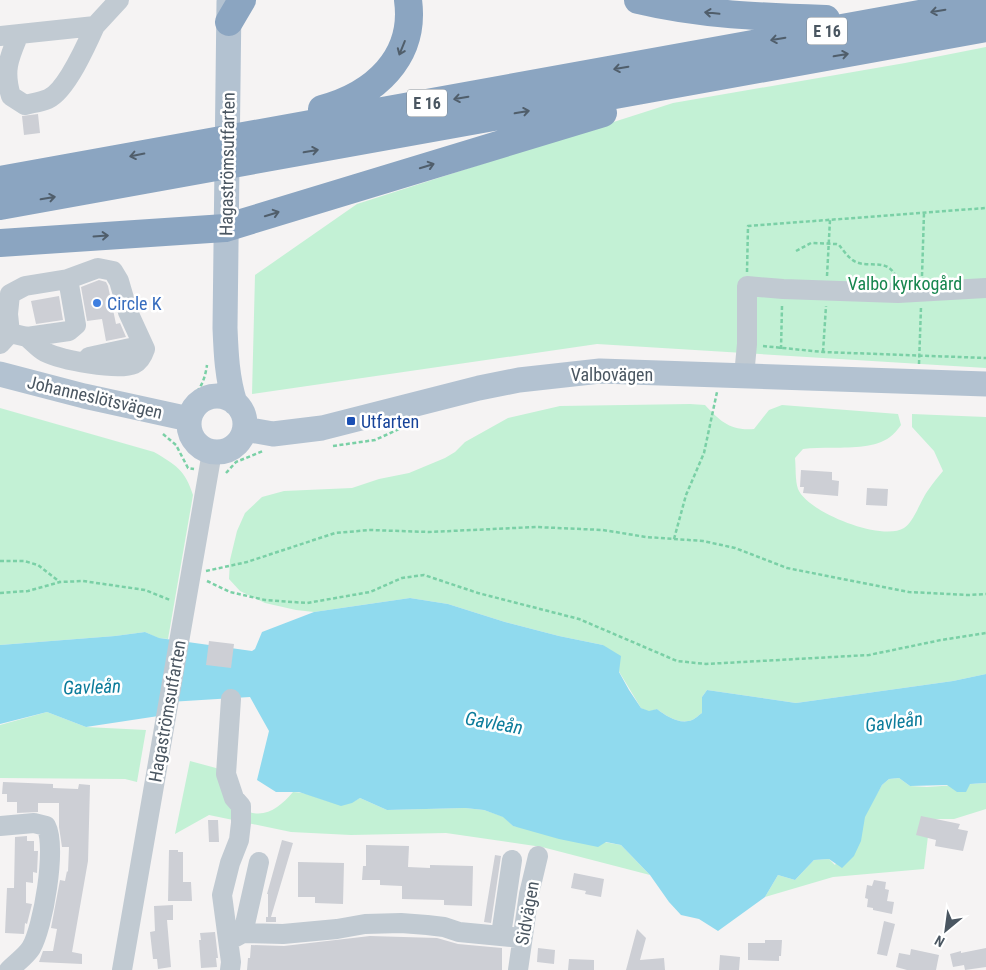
<svg xmlns="http://www.w3.org/2000/svg" width="986" height="970" font-family="'Roboto Condensed',sans-serif">
<style>
.green{fill:#c3f1d5}
.water{fill:#90daee}
.building{fill:#cdcfd5}
.lines{fill:none;stroke-linecap:round;stroke-linejoin:round}
.path{stroke:#7ad0a6;stroke-width:2.5;stroke-dasharray:4 2.5;stroke-linecap:butt}
.minor{stroke:#c1cad2;stroke-width:20}
.major{stroke:#b3c2d1;stroke-width:25}
.highway{stroke:#8ba5c1;stroke-width:28}
.oneway{stroke:#505e6b}
.shop-dot{fill:#3f7fe0;stroke:#fff;stroke-width:2}
.transit-dot{fill:#1a4fb4;stroke:#fff;stroke-width:2}
.labels{text-anchor:middle;dominant-baseline:central;stroke-width:5;stroke-linejoin:round;paint-order:stroke}
.shield{fill:#fff;stroke:#808990;stroke-width:1}
.shield-label{font-size:16px;font-weight:bold;fill:#4a5661}
.street-label{font-size:18px;fill:#4a5661;stroke:#fff}
.park-label{font-size:18px;fill:#17864f;stroke:#fff}
.shop-label{font-size:18px;fill:#366cbe;stroke:#fff;text-anchor:start}
.transit-label{font-size:18px;fill:#164399;stroke:#fff;text-anchor:start}
.water-label{font-size:19px;font-style:italic;fill:#0c7c9b;stroke:#fff}
</style>
<rect width="100%" height="100%" fill="#f5f3f3"/>
<path class="green" d="M986 47V368L597 344 252 394 255 275 357 204 673 103 905 63Z
M690 404 705 405C720 421 730 431 754 429L769 410 782 405 898 414 901 425C898 429 894 434 890 437 868 453 830 445 803 449L795 458C796 468 795 480 798 489 807 512 882 542 904 528 914 522 921 499 929 489 933 483 938 477 943 471L934 451 912 427V414L986 417V674L953 681 796 703 707 690 702 697V713C699 715 695 719 692 720 680 725 666 716 657 709L649 712 641 708 603 645 559 636 505 622 448 604 410 598 314 612 296 610 265 603 240 591 229 579 230 560 237 531 245 513 262 497 284 491 352 488 379 479 409 473 445 458 455 452 465 442 508 418 560 406Z
M0 408 154 452C176 465 185 470 193 495L168 639 158 638 145 632 115 636 0 645Z
M47 712 86 727 146 730 137 782 125 779 0 778V725Z
M190 761 216 768 231 777 249 812C267 818 281 806 293 792 317 792 335 813 360 798L387 810 465 808 484 810 504 817 513 826 621 845 650 875 542 847 446 833 351 835 291 832 209 815 175 834Z
M899 778 910 786 927 787 986 783V809L954 819H936L928 836 924 869 833 877 765 897 778 875 795 880 814 860 829 859 835 865 882 785 889 779Z"/>
<path class="water" d="M410 598 448 604 505 622 559 636 603 645 621 656 619 672 629 690 641 708 649 711 657 709C666 716 680 725 692 720 695 719 699 715 702 713V697L707 690 796 703 953 681 986 674V783L970 784 966 792H957L947 785 910 786 899 778 889 779 882 785 865 817 861 841 854 856 842 868 829 859 814 860 795 880 778 875 765 897 718 931 699 919 681 915 669 902 650 875 621 845 606 842 598 847 559 839 513 826 503 817 484 810 465 808 387 810 360 798 352 803 341 806 299 792H276L257 780 269 731 250 697 169 702 165 715 86 727 47 712 0 724V645L115 636 145 632 159 638 252 651 255 649 262 632 314 612Z"/>
<path class="building" d="M38 114 40 133 24 135 22 116Z
M99 280 106 282 108 286 116 324 120 323 126 337 106 341 102 319 87 321 81 287Z
M59 296 63 320 36 324 31 301Z
M801 470 832 472V480L839 481 838 496 803 493 804 487H800Z
M867 488 888 489 887 506 866 505Z
M209 641 234 644 231 668 206 665Z
M3 782 53 784V788L78 789 79 784 90 785 88 861 72 952 82 954V964L39 962 43 951H53L57 929 51 928 60 880 65 881 67 871 68 872 69 847H62L59 827V803H38V812L17 813V802H7V794H2Z
M921 816 960 824 958 829 968 831 963 851 935 846 936 840 916 835Z
M208 820H218L219 842H209Z
M27 836V841H34V851H38L37 873 33 872V883L26 882V903L32 904 27 924 25 923 24 934 5 933 7 888H14L15 837Z
M282 840 293 843 271 917H276V922H266V917H268V894H267Z
M366 845 409 846 408 867 430 868V865L473 866 472 906 444 905V900L402 899V886L380 885V880H362L363 866H366Z
M169 850H178V852H183V882H191L192 901H168Z
M495 855 501 856 491 923 484 922Z
M298 862 344 863 343 904 315 903V897H298Z
M574 873 604 879 601 897 585 894 586 891 571 888Z
M874 880 886 882 885 889 889 890 887 901 894 902 892 914 873 910V908L867 907 868 899 865 898 867 885 872 886Z
M173 905V920H167L171 967 158 969 157 959H153L150 932 155 931 154 906Z
M884 921 895 924 887 956 877 954Z
M637 929 646 938 640 960 664 958 665 970H626Z
M215 932 218 958H216L217 967 201 968 199 940H201L200 933Z
M370 936 437 938 458 944 502 948V970H247L248 958H250L251 945 284 946Z
M765 940H782L781 956H779V961L748 960V943H765Z
M538 948 555 950 554 964 537 962Z
M986 948V967L965 970 964 965 953 967 950 954 961 951V953Z
M911 949 939 955 936 970H907L896 967 899 953 910 955Z
M720 955 740 957 739 970H719Z
M569 959 594 960V970H568Z"/>
<g class="lines">
<path class="path" d="M796 251 811 243 836 244 839 245C844 251 849 259 856 262 870 268 888 258 896 277
M747 272 748 226 986 208
M827 276 830 220
M922 276 924 213
M763 346 823 352 986 358
M781 349 782 306
M823 352 826 306
M919 364 921 307
M187 400C200 393 205 379 207 365
M163 434 176 445 188 468 194 469
M333 446 375 440 399 429
M226 473 236 462 263 451
M674 539 686 495 704 453 717 392
M0 561H24L38 565 60 582
M206 571 247 562 335 533 370 530 429 532 536 527 603 530 646 537 703 541 735 548 787 568 909 592 968 595 986 594
M207 581 230 592 265 600 307 603 370 592 402 578 424 575 478 593 579 619 677 661 706 664 869 655 941 640 986 633
M0 593 28 591 60 582 83 581 145 590 170 600"/>
<path class="minor" d="M19 34C9 58 3 70 11 96L25 105C33 103 41 102 48 99 66 91 87 44 95 26
M0 36 95 26 119 0
M27 337C33 342 39 349 45 352 61 360 118 371 134 364 140 361 143 355 145 349L128 312 119 281 113 271 98 268 68 279
M0 344 10 333 8 314 10 294 25 286 68 279 76 325 69 331 27 337 10 333
M89 357 135 347 140 340
M744 376 747 344V286L783 289 898 293 986 288
M0 826 34 823 46 826C57 847 43 928 31 948 26 956 16 963 9 970
M243 933 283 934 337 929 365 924 401 923 427 925 444 927 459 932 522 938
M501 935 512 860
M232 939 243 933 259 862
M122 970 212 452
M230 970 231 962 222 895 230 863 239 840 241 823V806L234 798 226 774 231 699
M518 970 529 894 538 856"/>
<path class="major" d="M229 2 225 328C226 353 227 378 235 403
M0 374 84 396 189 419
M189 424a28 28 0 1 1 56 0a28 28 0 1 1-56 0Z
M245 429 273 434 322 428 479 388 519 380 600 371 986 384"/>
<path class="highway" d="M638 0C700 15 763 17 826 19
M229 22 242 0
M322 109C374 95 416 58 408 0
M0 180 986 2
M0 206 986 28
M0 243 225 228 603 113"/>
</g>
<defs><path id="oneway-shaft" d="M-6 0H5M1.5-3L5.5 0L1.5 3" fill="none" stroke-width="1.6" stroke-linecap="round" stroke-linejoin="round" transform="scale(1.25)"/></defs>
<g class="oneway">
<use href="#oneway-shaft" transform="translate(938 11) rotate(170)"/>
<use href="#oneway-shaft" transform="translate(712 13) rotate(-174)"/>
<use href="#oneway-shaft" transform="translate(778 39) rotate(170)"/>
<use href="#oneway-shaft" transform="translate(402 48) rotate(112)"/>
<use href="#oneway-shaft" transform="translate(841 55) rotate(-10)"/>
<use href="#oneway-shaft" transform="translate(621 68) rotate(170)"/>
<use href="#oneway-shaft" transform="translate(461 98) rotate(170)"/>
<use href="#oneway-shaft" transform="translate(522 112) rotate(-10)"/>
<use href="#oneway-shaft" transform="translate(311 151) rotate(-10)"/>
<use href="#oneway-shaft" transform="translate(137 155) rotate(169)"/>
<use href="#oneway-shaft" transform="translate(427 166) rotate(-17)"/>
<use href="#oneway-shaft" transform="translate(48 198) rotate(-10)"/>
<use href="#oneway-shaft" transform="translate(272 214) rotate(-17)"/>
<use href="#oneway-shaft" transform="translate(101 236) rotate(-4)"/>
</g>
<circle class="shop-dot" cx="97" cy="303" r="5"/>
<rect class="transit-dot" x="346" y="416" width="10" height="10" rx="2.5"/>
<g class="labels">
<g class="shield">
<rect x="807" y="17.5" width="40" height="27" rx="4"/>
<rect x="407" y="89.5" width="40" height="27" rx="4"/>
</g>
<g class="shield-label">
<text x="827" y="31">E 16</text>
<text x="427" y="103">E 16</text>
</g>
<g class="street-label">
<text transform="translate(227 164) rotate(-89)">Hagaströmsutfarten</text>
<text x="612" y="374">Valbovägen</text>
<text transform="translate(95 397) rotate(13)">Johanneslötsvägen</text>
<text transform="translate(167 711) rotate(-80)">Hagaströmsutfarten</text>
<text transform="translate(527 913) rotate(-80)">Sidvägen</text>
</g>
<g class="park-label">
<text x="905" y="283">Valbo kyrkogård</text>
</g>
<g class="shop-label">
<text x="107" y="303">Circle K</text>
</g>
<g class="transit-label">
<text x="361" y="421">Utfarten</text>
</g>
<g class="water-label">
<text transform="translate(92 687) rotate(-2)">Gavleån</text>
<text transform="translate(894 722) rotate(-7)">Gavleån</text>
<text transform="translate(494 723) rotate(10)">Gavleån</text>
</g>
</g>
<g transform="translate(946 930) rotate(209)" stroke="#ffffff" stroke-width="4" paint-order="stroke">
<path d="M0-4L9 19L0 12L-9 19Z" fill="#4a5661"/>
<text y="-8" font-size="14" font-weight="bold" text-anchor="middle" fill="#4a5661">N</text>
</g>
</svg>
